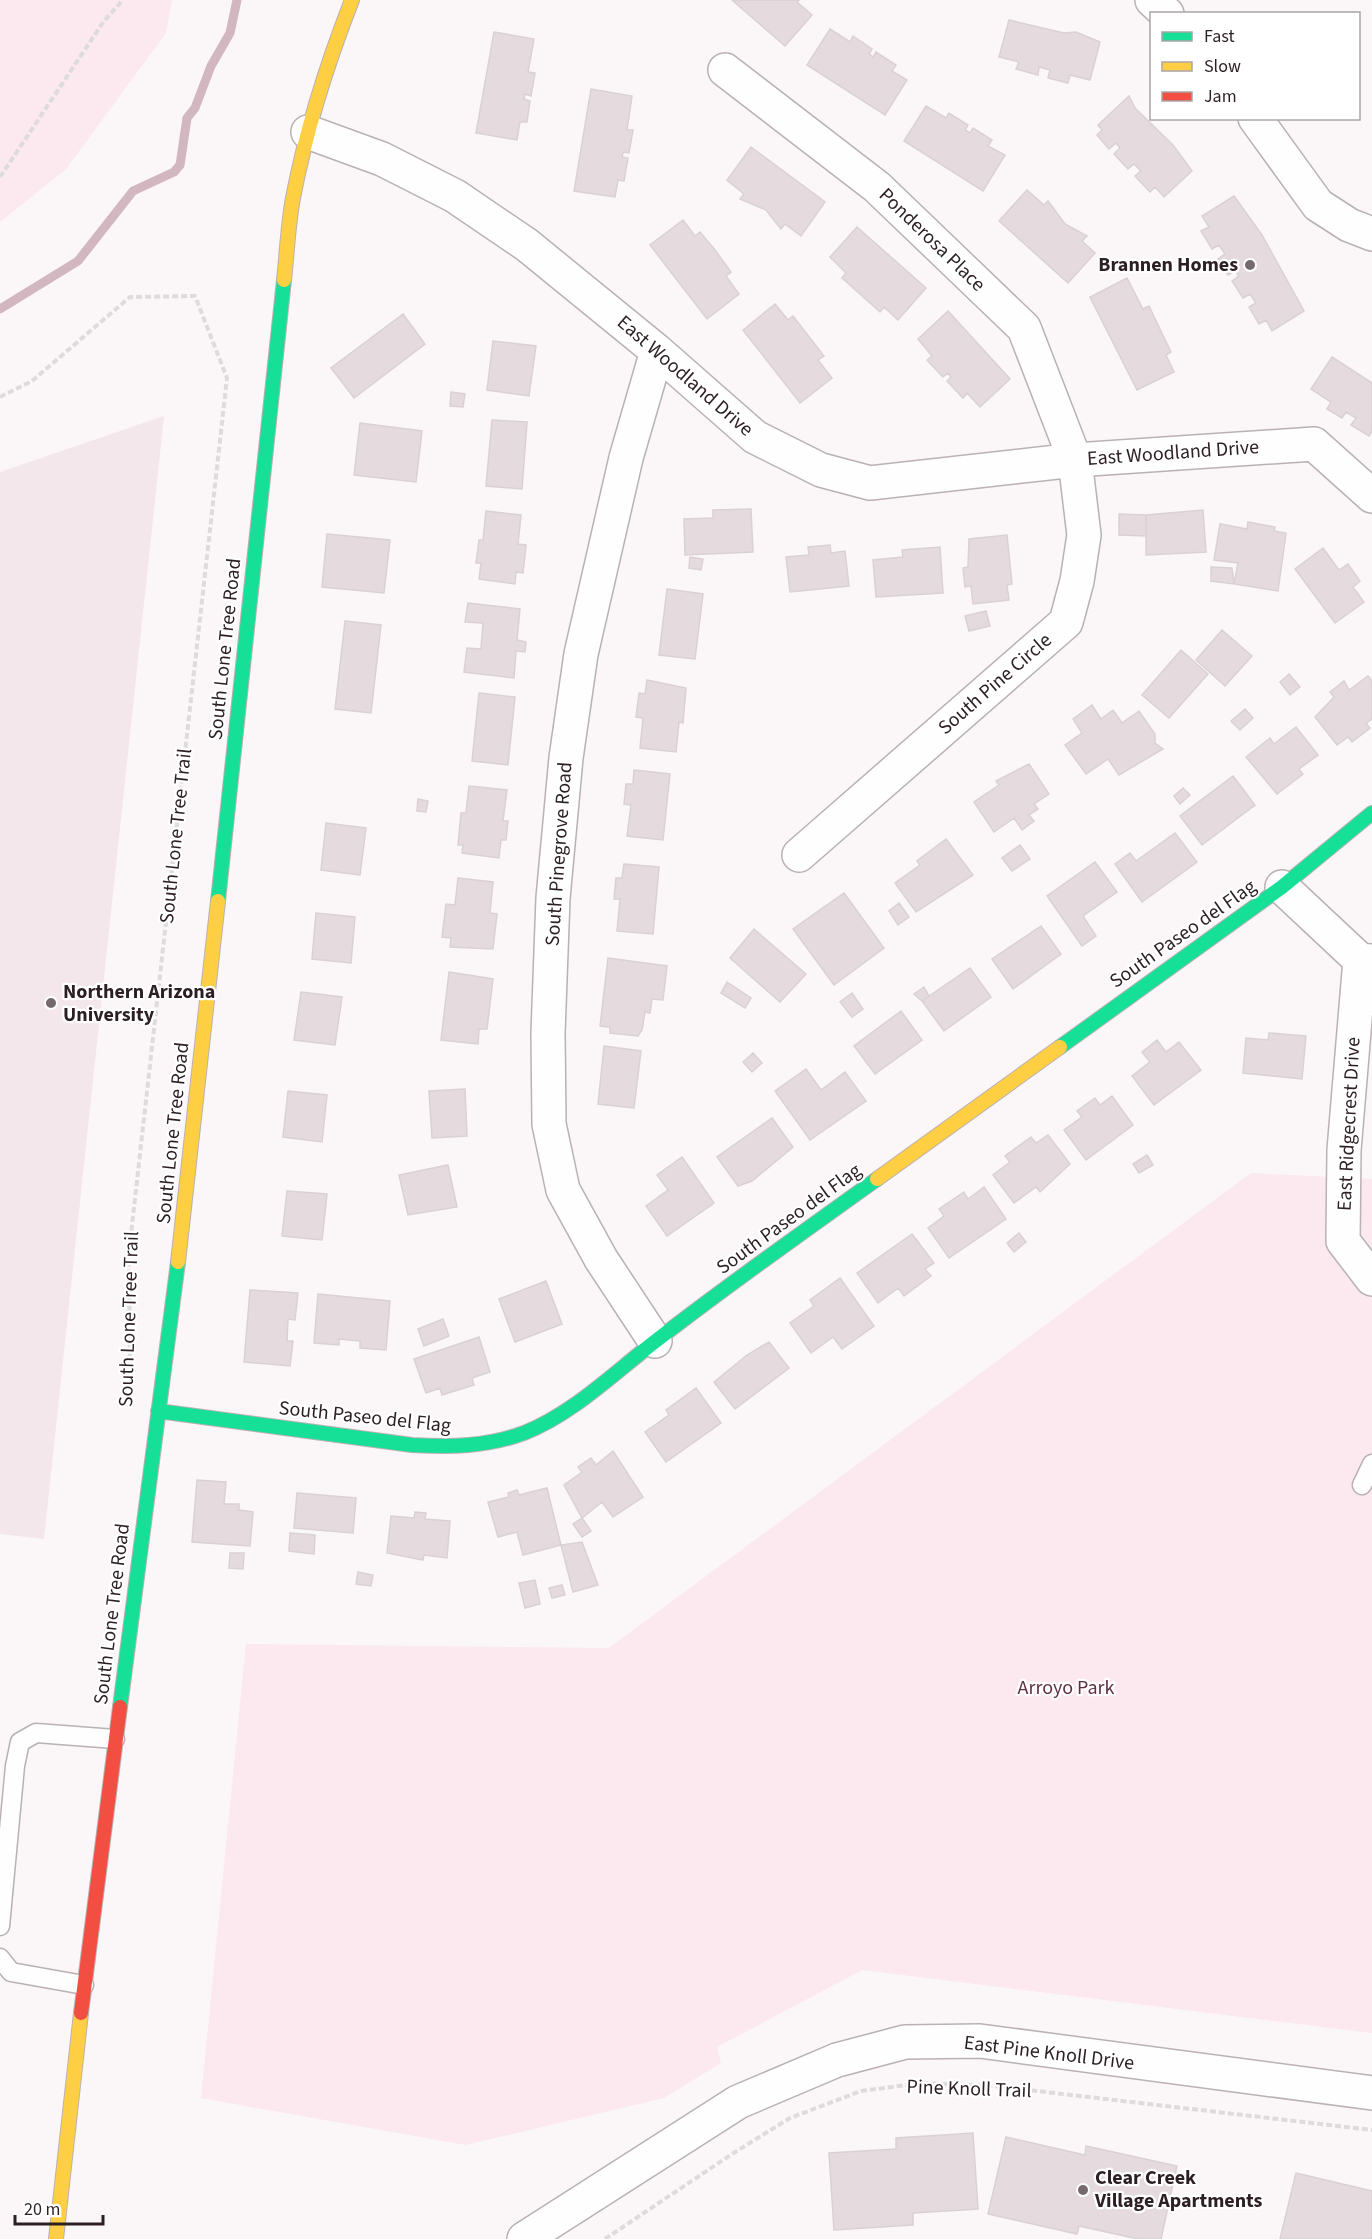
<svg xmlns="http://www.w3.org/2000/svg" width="1372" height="2239" font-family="'Source Sans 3',sans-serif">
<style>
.built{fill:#f4e7ec}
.green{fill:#fce8ef}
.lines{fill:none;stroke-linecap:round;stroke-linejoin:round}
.stream{stroke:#d2b6c0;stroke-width:9}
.building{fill:#e5dbdf;stroke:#dad1d4;stroke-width:1.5}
.lane-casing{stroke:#bab1b4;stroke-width:21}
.street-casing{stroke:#bab1b4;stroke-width:36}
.fast-casing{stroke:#bab1b4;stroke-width:16}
.slow-casing{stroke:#bab1b4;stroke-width:16}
.jam-casing{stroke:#bab1b4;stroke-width:16}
.path{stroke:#dddbdc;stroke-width:4;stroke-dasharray:6 3;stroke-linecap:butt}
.lane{stroke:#fefefe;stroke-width:18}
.street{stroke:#fefefe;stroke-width:33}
.fast{stroke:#16e098;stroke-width:14}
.slow{stroke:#ffcf43;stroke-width:14}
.jam{stroke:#f24e42;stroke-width:14}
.poi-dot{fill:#746a6e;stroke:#fff;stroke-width:2}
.labels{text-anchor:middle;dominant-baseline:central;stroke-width:4.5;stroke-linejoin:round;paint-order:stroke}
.street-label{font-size:20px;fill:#2c1f24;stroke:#fff}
.poi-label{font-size:20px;font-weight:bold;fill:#2c1f24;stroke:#fff;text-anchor:start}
.park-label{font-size:20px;fill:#612f44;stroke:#fff}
</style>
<rect width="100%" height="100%" fill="#fbf6f8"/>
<path class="built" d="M164 416 44 1539 0 1534V472Z"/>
<path class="green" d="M0 0H172L166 33 66 169 0 222Z
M1251 1173 1372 1179V2033L862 1970 717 2047 721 2063 664 2098 466 2145 201 2098 246 1644 609 1648Z"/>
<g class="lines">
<path class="stream" d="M0 309 78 261 133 191 174 172 180 165 187 118 195 108 211 66 230 33 237 0"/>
</g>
<path class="building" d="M732 0H799L797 2 812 15 785 46Z
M1009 20 1064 33 1076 32 1100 42 1090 80 1070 75 1068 83 1048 78 1050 70 1039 67 1038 75 1016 69 1019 62 999 57Z
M830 29 850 42 853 36 872 49 869 54 873 57 876 52 896 65 892 71 907 80 885 115 807 65Z
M494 32 534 39 528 72 535 73 531 96 525 94 524 99 530 101 527 122H520L517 140 476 133Z
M591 89 632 96 627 130H633L629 153 623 152 622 157 628 158 624 181 618 180 615 197 574 191Z
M1129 96 1135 108 1173 145 1192 171 1164 197 1155 187 1150 192 1135 176 1141 171 1134 164 1128 169 1114 154 1120 148 1116 143 1109 149 1097 135 1102 130 1098 125Z
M926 106 946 118 949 113 968 125 965 130 970 133 973 128 992 140 988 146 1005 155 983 191 904 141Z
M751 147 825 202 801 236 785 224 781 229 766 210 740 199 744 194 727 180Z
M1027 190 1044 205 1048 201 1065 224 1087 236 1082 241 1095 253 1068 283 999 221Z
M1234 196 1262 235 1304 311 1272 331 1266 320 1259 324 1249 307 1256 303 1250 294 1243 298 1232 281 1239 276 1235 271 1228 275 1218 259 1225 254 1219 245 1212 249 1201 231 1209 227 1202 216Z
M683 220 695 236 700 232 715 250 731 272 726 276 739 294 707 319 650 245Z
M857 227 926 288 898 320 884 307 880 312 842 278 846 273 830 257Z
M1127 278 1143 309 1149 306 1159 327 1171 352 1166 355 1174 372 1137 390 1090 297Z
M775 304 788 320 793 316 824 356 818 360 832 378 800 403 743 330Z
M948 311 1010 379 980 407 967 393 963 398 947 381 951 377 948 373 943 377 927 360 932 356 918 339Z
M403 314 425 344 354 398 331 368Z
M493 341 536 346 529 396 487 390Z
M1332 357 1372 383V431L1369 436 1351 425 1356 418 1346 412 1342 418 1327 409 1331 402 1311 389Z
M451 392 465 394 463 407 450 406Z
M492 420 527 422 522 489 486 486Z
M360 423 422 431 416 482 354 475Z
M751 509 753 552 685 555 684 519 713 518V510Z
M1203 510 1206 552 1146 555V515Z
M486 511 521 515 518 544 526 545 523 573 516 572 515 584 479 579 481 563H476L479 540H483Z
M1119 514 1146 515V536L1119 535Z
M1248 522 1275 527 1274 531 1286 533 1278 591 1234 584 1238 563 1214 560 1220 524 1247 529Z
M327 534 390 540 384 593 322 587Z
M1007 535 1012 584 1007 585 1009 600 973 604 971 586 965 587 963 568 968 567 969 539Z
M830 545 831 553 845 551 849 586 790 592 786 557 809 555 808 547Z
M940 547 943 593 876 597 873 560 903 557 902 550Z
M1323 548 1339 570 1348 564 1360 581 1353 587 1364 602 1335 623 1295 569Z
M690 557 703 559 701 570 689 568Z
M1211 567 1232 568 1234 584 1211 581Z
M667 589 703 594 695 659 659 655Z
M468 603 520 609 517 640 526 642 525 652 516 651 514 678 464 672 467 648 481 649 483 623 465 622Z
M986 611 990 626 969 631 965 616Z
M345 621 381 625 371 713 335 709Z
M1222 630 1252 656 1225 686 1196 660Z
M1181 650 1208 674 1169 718 1142 695Z
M1289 674 1300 687 1290 695 1280 682Z
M1368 676 1372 681V719L1366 723 1370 728 1352 742 1348 737 1337 745 1315 717 1334 697 1330 692 1344 681 1349 690Z
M647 680 686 688 683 723 679 722 676 752 640 748 643 718 636 717 639 693 645 694Z
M479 693 515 697 508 765 472 761Z
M1092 705 1101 719 1113 710 1122 723 1139 711 1155 734V743L1163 749 1119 775 1108 759 1086 774 1065 745 1082 733 1073 719Z
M1245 709 1253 718 1240 730 1231 721Z
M1296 727 1318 755 1299 769 1303 774 1277 794 1246 757 1270 738 1274 744Z
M1029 764 1049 794 1034 804 1038 809 1029 815 1034 821 1022 830 1014 818 994 832 974 802 999 785 996 781Z
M634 770 670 774 663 840 627 836 631 805 624 804 626 784H633Z
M1233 776 1255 805 1202 845 1180 816Z
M469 786 507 790 503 821H508L506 840H501L499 858 462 853 463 845H458L461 813H466Z
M1183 788 1190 795 1180 804 1174 796Z
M418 799 428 801 426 812 417 811Z
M326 823 366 828 360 875 321 870Z
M1175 833 1197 862 1142 902 1115 864 1130 853 1136 861Z
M946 839 973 875 916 912 895 883 920 865 917 861Z
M1020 845 1030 859 1012 871 1002 858Z
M1095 862 1117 892 1083 916 1096 936 1082 946 1047 896Z
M624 864 659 867 653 934 617 931 620 899H614L616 878H622Z
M458 878 493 882 490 913 497 914 493 949 450 947 451 938 442 937 446 904 455 905Z
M844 893 884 948 834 985 793 929Z
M899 903 909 917 898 925 889 911Z
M316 913 355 917 351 963 312 959Z
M1041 926 1061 954 1013 989 992 959Z
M754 929 806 974 780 1002 730 958Z
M608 958 667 966 663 1000 652 999 650 1013 645 1012 642 1030 638 1036 610 1033V1027L600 1026Z
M970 968 991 997 944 1031 922 1001Z
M449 972 493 979 487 1029H479L478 1044 441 1040Z
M727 982 751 998 745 1008 721 993Z
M924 987 929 996 922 1001 914 994Z
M301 992 342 997 335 1045 294 1040Z
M852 993 863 1009 852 1017 840 1002Z
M901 1011 922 1040 875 1074 854 1046Z
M1269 1033 1306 1036 1302 1079 1243 1073 1246 1038 1268 1040Z
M1157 1040 1166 1052 1179 1042 1201 1070 1154 1105 1132 1076 1150 1062 1142 1052Z
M604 1046 641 1051 634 1108 598 1104Z
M753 1053 762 1063 752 1072 743 1062Z
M806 1069 821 1090 845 1072 866 1101 810 1140 775 1091Z
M465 1089 467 1136 432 1138 429 1091Z
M288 1091 327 1095 322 1142 283 1137Z
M1112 1096 1133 1125 1086 1160 1064 1130 1082 1117 1077 1111 1095 1098 1100 1105Z
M772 1118 793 1147 752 1181 738 1186 717 1157Z
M1048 1135 1070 1164 1040 1192 1036 1187 1014 1203 993 1175 1010 1162 1005 1156 1031 1137 1036 1143Z
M1147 1155 1153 1165 1139 1173 1133 1164Z
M682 1157 714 1203 667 1236 646 1206 668 1190 657 1175Z
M448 1165 457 1207 408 1215 399 1175Z
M984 1187 1006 1219 949 1258 928 1228 944 1216 939 1209 964 1192 968 1199Z
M287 1191 327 1194 322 1240 282 1236Z
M1019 1233 1026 1242 1014 1252 1007 1243Z
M912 1234 934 1263 925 1269 931 1276 904 1296 898 1288 878 1303 857 1273Z
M840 1278 874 1326 842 1349 833 1337 811 1353 790 1323 814 1306 810 1300Z
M546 1281 562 1324 515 1342 499 1299Z
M250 1290 298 1293 295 1320 288 1319 287 1341H293L290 1366 244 1362Z
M318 1294 390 1301 386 1350 360 1348V1341L339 1339V1345L314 1343Z
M443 1319 449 1336 424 1346 418 1329Z
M479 1337 490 1372 472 1378 474 1385 442 1395 440 1388 426 1393 414 1359Z
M769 1342 789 1368 735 1409 714 1382 747 1355Z
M696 1388 721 1423 666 1462 645 1432 669 1415 666 1410Z
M613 1451 643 1497 613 1517 602 1502 582 1518 564 1485 582 1472 578 1467 591 1458 596 1465Z
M197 1480 226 1482 224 1504H239V1510L253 1512 250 1546 192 1542Z
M547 1488 561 1545 523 1555 517 1532 498 1537 488 1502 509 1497 508 1493 517 1490 519 1495Z
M297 1493 356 1498 353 1533 294 1528Z
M415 1512 426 1513 425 1519 450 1521 447 1558 424 1555 423 1560 387 1553 391 1516 414 1518Z
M582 1518 591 1531 582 1537 573 1524Z
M290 1533 315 1535 314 1554 289 1551Z
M582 1542 598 1585 573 1592 561 1545Z
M230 1553H244L243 1569 229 1568Z
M358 1572 373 1575 371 1586 356 1584Z
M535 1580 540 1604 525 1608 519 1583Z
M562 1585 565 1595 552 1598 549 1588Z
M973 2133 978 2209 913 2213V2225L834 2230 829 2153 896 2149V2138Z
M1006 2137 1085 2155 1086 2146 1177 2166 1161 2239H1138L1079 2226 1077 2234 988 2214Z
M1296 2173 1372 2191V2239H1280Z"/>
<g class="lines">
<g class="lane-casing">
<path id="lane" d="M1362 1485 1372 1464
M0 1926 15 1766 20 1742 36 1733 115 1739
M0 1958 11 1972 84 1985"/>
</g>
<g class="street-casing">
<path id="street" d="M1152 0 1167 14
M725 70 877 187 1024 328 1075 460 1084 535 1077 581 1066 622 799 855
M1255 118 1318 205 1349 225 1372 234
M308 132 382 159 455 196 527 245 657 351 755 437 821 470 870 483 1075 460 1314 444 1372 496
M1282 887 1360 960 1372 961
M1360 960 1344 1150 1343 1241 1372 1279
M655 1341 601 1259 563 1190 549 1124 548 1033 553 898 566 758 581 654 626 458 657 351
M524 2239 738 2102 837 2060 905 2042 980 2041 1372 2093"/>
</g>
<g class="fast-casing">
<path id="fast" d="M218 901 284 280
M1060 1047 1282 887 1372 813
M158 1411 412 1445C451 1447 486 1447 524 1433 573 1414 616 1371 657 1340 729 1284 803 1232 877 1179
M120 1707 178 1262"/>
</g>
<g class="slow-casing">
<path id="slow" d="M284 280C287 253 288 225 293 198 306 130 327 64 352 0
M877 1179 1060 1047
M178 1262 218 901
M56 2239 81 2013"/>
</g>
<g class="jam-casing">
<path id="jam" d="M81 2013 120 1707"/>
</g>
<path class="path" d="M0 177 104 21 123 0
M0 397 32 381 130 297 195 296 227 378 129 1252 130 1374
M605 2239 732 2154 790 2118 861 2091 922 2083 994 2086 1372 2130"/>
<use href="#lane" class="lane"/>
<use href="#street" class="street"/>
<use href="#fast" class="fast"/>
<use href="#slow" class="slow"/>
<use href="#jam" class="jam"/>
</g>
<g class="poi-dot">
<circle cx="1250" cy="265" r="6"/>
<circle cx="51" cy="1003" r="6"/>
<circle cx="1083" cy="2190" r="6"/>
</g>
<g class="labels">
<g class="street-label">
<text transform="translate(932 240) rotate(44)">Ponderosa Place</text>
<text transform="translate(685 376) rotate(41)">East Woodland Drive</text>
<text transform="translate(1173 453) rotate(-4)">East Woodland Drive</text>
<text transform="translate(225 649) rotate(-84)">South Lone Tree Road</text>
<text transform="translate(995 684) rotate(-41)">South Pine Circle</text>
<text transform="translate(176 836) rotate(-84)">South Lone Tree Trail</text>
<text transform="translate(559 854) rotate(-86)">South Pinegrove Road</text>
<text transform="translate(1183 934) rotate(-35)">South Paseo del Flag</text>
<text transform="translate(1349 1124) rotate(-87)">East Ridgecrest Drive</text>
<text transform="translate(173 1133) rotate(-84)">South Lone Tree Road</text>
<text transform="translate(789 1219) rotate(-36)">South Paseo del Flag</text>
<text transform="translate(129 1319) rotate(-88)">South Lone Tree Trail</text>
<text transform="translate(365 1417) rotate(6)">South Paseo del Flag</text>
<text transform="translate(112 1614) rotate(-83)">South Lone Tree Road</text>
<text transform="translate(1049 2053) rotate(7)">East Pine Knoll Drive</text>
<text transform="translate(969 2089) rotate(2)">Pine Knoll Trail</text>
</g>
<g class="poi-label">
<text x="1238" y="265" text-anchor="end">Brannen Homes</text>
<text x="63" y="992">Northern Arizona<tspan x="63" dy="23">University</tspan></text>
<text x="1095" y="2178">Clear Creek<tspan x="1095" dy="23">Village Apartments</tspan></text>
</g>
<g class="park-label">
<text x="1066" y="1688">Arroyo Park</text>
</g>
</g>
<rect x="1150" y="12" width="210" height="108" fill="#ffffff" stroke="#aba5a7" stroke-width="1.5"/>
<rect x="1162" y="32" width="30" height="9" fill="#16e098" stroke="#aba5a7" stroke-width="1.5"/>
<text x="1204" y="42" font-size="18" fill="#2c1f24">Fast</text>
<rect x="1162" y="62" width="30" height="9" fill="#ffcf43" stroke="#aba5a7" stroke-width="1.5"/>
<text x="1204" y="72" font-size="18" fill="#2c1f24">Slow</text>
<rect x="1162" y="92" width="30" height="9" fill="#f24e42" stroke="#aba5a7" stroke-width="1.5"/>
<text x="1204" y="102" font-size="18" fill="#2c1f24">Jam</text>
<path d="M15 2215v9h88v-9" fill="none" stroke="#2c1f24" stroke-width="3"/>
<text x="24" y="2215" font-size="18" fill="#2c1f24" stroke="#ffffff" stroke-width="4.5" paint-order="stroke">20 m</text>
</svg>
